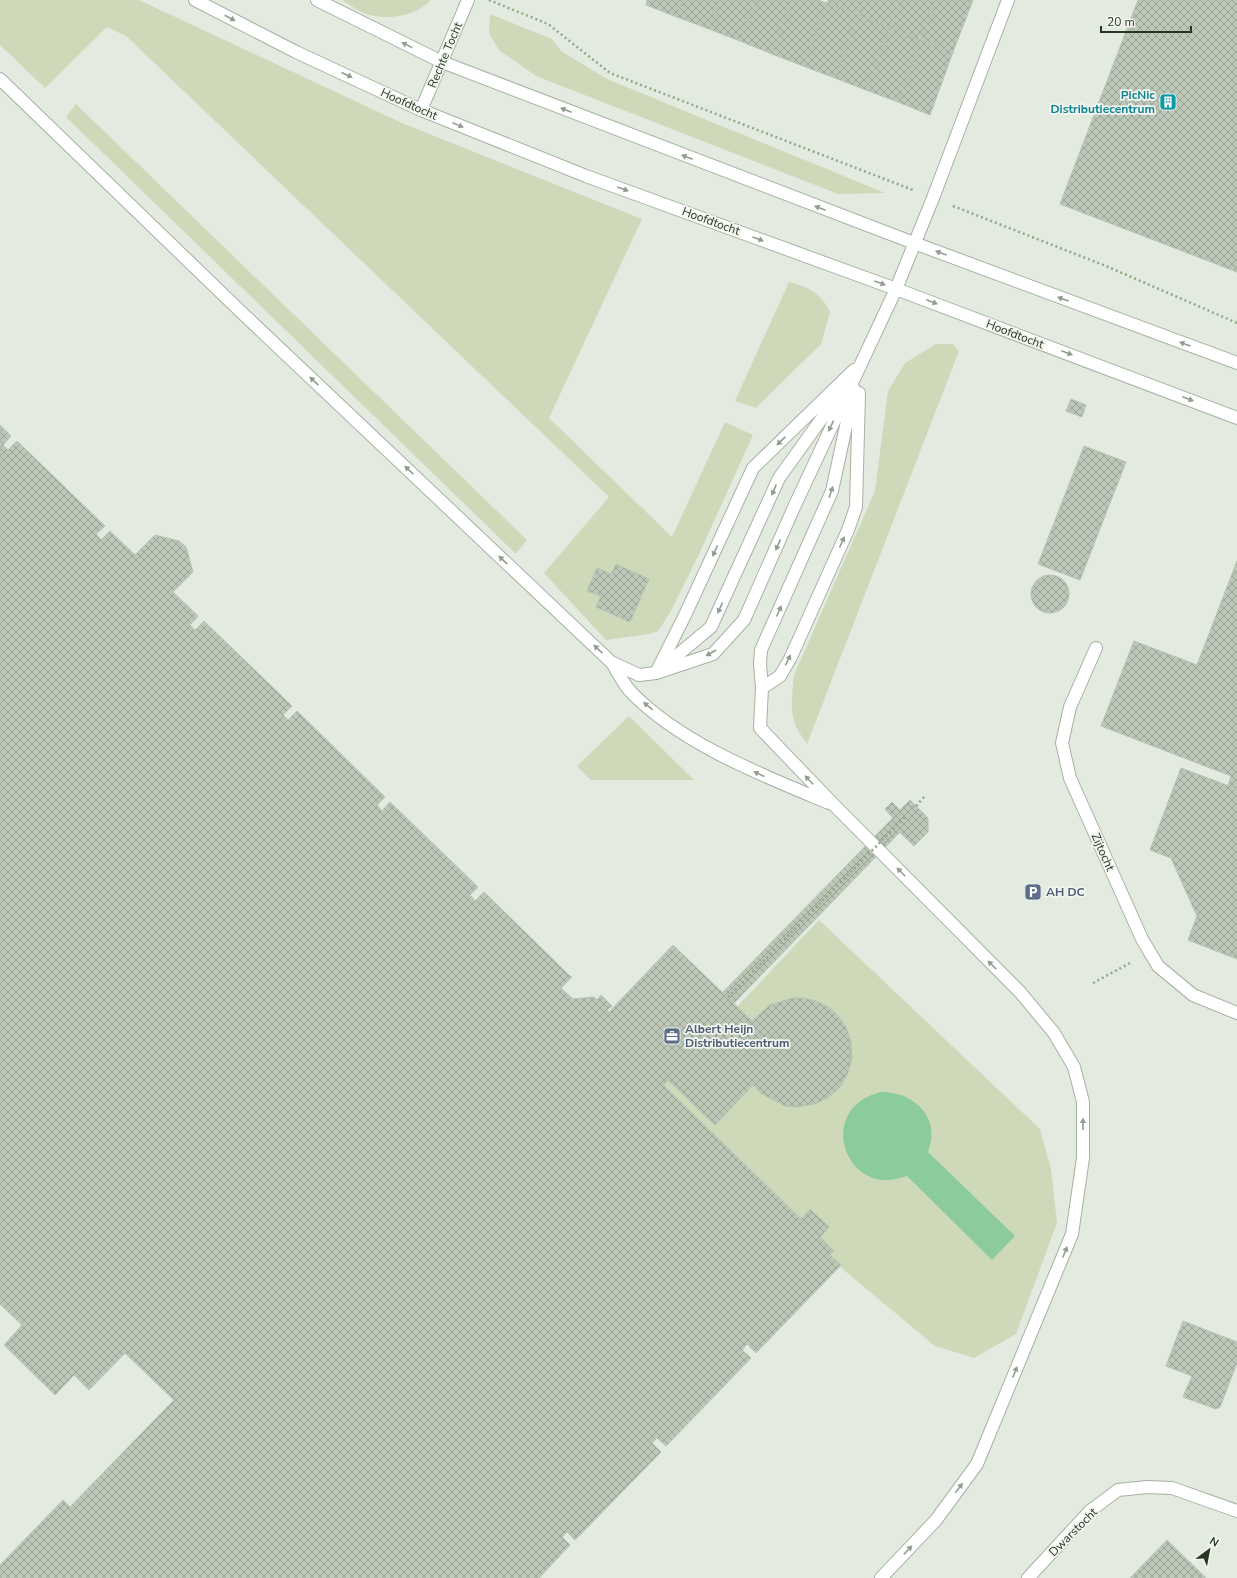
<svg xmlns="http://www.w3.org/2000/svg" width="1237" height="1578" font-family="'Nunito Sans',sans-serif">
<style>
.green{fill:#ced9ba}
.water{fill:#8ccb9c}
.building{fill:url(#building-cross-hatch);stroke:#b8c2b3}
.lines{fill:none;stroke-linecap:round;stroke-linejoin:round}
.street-casing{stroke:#a7b1a3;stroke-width:14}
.secondary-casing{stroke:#a4b4a0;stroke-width:14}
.path{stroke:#8bab83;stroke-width:2.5;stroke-dasharray:2 3;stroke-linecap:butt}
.street{stroke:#fff;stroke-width:12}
.secondary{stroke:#fff;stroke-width:12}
.path-bridge{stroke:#8bab83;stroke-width:2.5;stroke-dasharray:2 3;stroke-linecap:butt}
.oneway{fill:#929c90}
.labels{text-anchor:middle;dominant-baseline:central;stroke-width:3.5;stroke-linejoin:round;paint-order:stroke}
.street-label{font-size:12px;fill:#263822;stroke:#f3f6f0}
.culture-label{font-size:12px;font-weight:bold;fill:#0d838f;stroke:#f3f6f0;text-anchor:end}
.service-label{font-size:12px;font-weight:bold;fill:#4e5e75;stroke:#f3f6f0;text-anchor:start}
</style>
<defs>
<pattern id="building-cross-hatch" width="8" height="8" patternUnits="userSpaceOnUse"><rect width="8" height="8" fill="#bdc7b8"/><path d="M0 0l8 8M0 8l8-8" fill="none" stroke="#99a395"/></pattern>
</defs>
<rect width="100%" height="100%" fill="#e3eae0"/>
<path class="green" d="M0 0H139L402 123 642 219 549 418 672 537 725 422 753 435 700 552 670 613 658 631 649 634 606 640 544 573 609 497 126 36 107 27 45 88 0 45Z
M342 0H431C416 16 390 20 370 15 360 13 351 5 342 0Z
M490 14 552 39 561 51 607 79 885 193 838 194 536 76 499 50 489 33Z
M76 104 527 540 516 554 66 117Z
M789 282C810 288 820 292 830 312L821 344 756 408 735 401Z
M936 344H953L959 351 807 744C788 719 791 706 794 675L875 491 888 391 905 363Z
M629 716 694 780H591L577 766Z
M819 920 1040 1129 1051 1169 1057 1223 1016 1334 974 1358 935 1346 839 1266 663 1085Z"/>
<path class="water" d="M880 1092C913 1091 942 1117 928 1152L1015 1236 992 1260 907 1176C898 1178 891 1181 882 1180 846 1176 829 1127 858 1103 864 1097 872 1095 880 1092Z"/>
<path class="building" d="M647 0H683L677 17 646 5Z
M683 0H720L709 29 677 17Z
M720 0H756L740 41 709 29Z
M756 0H792L772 54 740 41Z
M792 0H818L827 3 803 66 772 54Z
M828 0H864L858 15 827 3Z
M864 0H900L890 28 858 15Z
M900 0H936L921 40 890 28Z
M936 0H973L953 52 921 40Z
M1138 0H1237V272L1060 204Z
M827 3 858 15 835 78 803 66Z
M858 15 890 28 866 90 835 78Z
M890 28 921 40 898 102 866 90Z
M921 40 953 52 930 115 898 102Z
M1071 399 1086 405 1082 417 1066 411Z
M0 425 11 436 3 445 8 450 17 441 105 526 96 534 101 540 110 531 135 555 155 535 179 541 186 547 193 572 173 592 198 616 190 625 195 630 204 621 292 706 283 715 288 720 297 711 385 797 377 805 382 811 390 802 478 887 470 895 475 901 484 892 570 976 572 977 561 988 573 999 594 997 597 1000 601 995 612 1006 607 1010 609 1012 673 945 752 1021 770 1005 793 998H804L816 1001 830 1008 840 1018 846 1027 851 1042 852 1058 848 1073 840 1087 828 1098 814 1104 798 1107 785 1106 762 1094 753 1085 715 1125 668 1080 663 1085 801 1219 810 1209 829 1227 820 1237 834 1251 830 1255 841 1265 756 1353 747 1344 742 1350 751 1358 666 1446 657 1438 652 1443 661 1452 575 1540 567 1532 562 1537 570 1545 539 1578H0V1565L63 1500 70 1507 174 1400 125 1353 89 1390 74 1375 55 1395 4 1345 22 1325 0 1304Z
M1084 446 1126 462 1080 580 1038 564Z
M1237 561V789L1228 786 1231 776 1101 726 1134 641 1197 665Z
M616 564 649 579 630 622 596 607 601 596 587 591 597 568 611 574Z
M1031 594a19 19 0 1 1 38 0a19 19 0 1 1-38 0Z
M1181 768 1237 789V959L1188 940 1197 916 1171 858 1150 850Z
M910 800 928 818V832L914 846 889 822 893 818 885 809 892 802 900 810Z
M889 822 900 832 734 1003 723 992Z
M1183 1321 1237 1342V1363L1220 1407 1216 1409 1183 1397 1192 1376 1166 1366Z
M1167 1540 1206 1578H1130Z"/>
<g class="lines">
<g class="street-casing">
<path id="street" d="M0 79 238 309 611 662 639 675 656 673 713 654 744 620 795 505 896 289 933 198 1008 0
M421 110 468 0
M854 389 832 491 761 650 760 664 762 688 760 728 834 805 1020 992 1054 1033 1074 1067 1083 1102V1158L1072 1234 977 1464 936 1520 881 1578
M1096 648 1070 707 1062 743 1070 778 1142 939 1158 966 1193 995 1237 1013
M612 663C618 672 623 683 630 691 679 743 764 776 829 803
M662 668 711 627 779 478 843 389
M656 673 686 613 753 468 854 370
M762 688 780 676 790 659 848 530 856 507 859 393
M1028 1578 1090 1511 1118 1490 1147 1487 1172 1488 1237 1511"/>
</g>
<g class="secondary-casing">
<path id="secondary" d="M195 0 296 52 421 110 586 176 896 289 1237 418
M317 0 442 62 914 243 1237 363"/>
</g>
<path class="path" d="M489 0 548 24 610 73 913 190
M953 206 1106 266 1237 323
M916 806 924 797
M1093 983 1130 963"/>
<use href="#street" class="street"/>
<use href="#secondary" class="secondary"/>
<path class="path-bridge" d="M728 997 905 817"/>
</g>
<defs><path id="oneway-solid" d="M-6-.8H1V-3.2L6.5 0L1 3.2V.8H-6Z"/></defs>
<g class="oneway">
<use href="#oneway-solid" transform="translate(230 18) rotate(27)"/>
<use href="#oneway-solid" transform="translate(407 45) rotate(-154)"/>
<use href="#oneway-solid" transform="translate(347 75) rotate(25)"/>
<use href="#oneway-solid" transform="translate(566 110) rotate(-159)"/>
<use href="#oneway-solid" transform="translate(458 125) rotate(22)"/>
<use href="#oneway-solid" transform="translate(687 157) rotate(-159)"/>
<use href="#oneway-solid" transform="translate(623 189) rotate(20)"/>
<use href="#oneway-solid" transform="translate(820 208) rotate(-159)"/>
<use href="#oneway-solid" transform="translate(758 239) rotate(20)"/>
<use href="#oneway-solid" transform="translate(941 253) rotate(-160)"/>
<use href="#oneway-solid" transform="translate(880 283) rotate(20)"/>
<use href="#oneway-solid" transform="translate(1063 299) rotate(-160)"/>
<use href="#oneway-solid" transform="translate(932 302) rotate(21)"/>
<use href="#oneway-solid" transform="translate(1185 344) rotate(-160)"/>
<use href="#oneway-solid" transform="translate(1067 353) rotate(21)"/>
<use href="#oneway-solid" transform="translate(314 381) rotate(-137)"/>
<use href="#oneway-solid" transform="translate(1188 399) rotate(21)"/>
<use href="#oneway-solid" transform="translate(831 426) rotate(115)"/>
<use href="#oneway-solid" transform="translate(781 441) rotate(136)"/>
<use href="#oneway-solid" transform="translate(409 470) rotate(-137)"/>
<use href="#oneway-solid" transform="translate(774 490) rotate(113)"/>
<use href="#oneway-solid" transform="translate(831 492) rotate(-71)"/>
<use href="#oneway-solid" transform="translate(842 542) rotate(-66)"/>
<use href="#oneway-solid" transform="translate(778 545) rotate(114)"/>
<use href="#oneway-solid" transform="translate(715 551) rotate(114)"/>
<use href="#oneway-solid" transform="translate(503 560) rotate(-137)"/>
<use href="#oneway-solid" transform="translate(720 608) rotate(115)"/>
<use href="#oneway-solid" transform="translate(779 611) rotate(-66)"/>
<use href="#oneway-solid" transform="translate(598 649) rotate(-137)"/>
<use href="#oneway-solid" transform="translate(711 653) rotate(150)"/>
<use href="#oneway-solid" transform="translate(788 660) rotate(-63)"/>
<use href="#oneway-solid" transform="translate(648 706) rotate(-140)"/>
<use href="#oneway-solid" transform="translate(759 774) rotate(-155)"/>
<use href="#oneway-solid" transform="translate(809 780) rotate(-134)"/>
<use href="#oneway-solid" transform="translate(901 872) rotate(-135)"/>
<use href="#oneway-solid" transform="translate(992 965) rotate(-135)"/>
<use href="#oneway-solid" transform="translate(1083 1124) rotate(-90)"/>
<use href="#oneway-solid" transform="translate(1065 1252) rotate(-68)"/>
<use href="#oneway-solid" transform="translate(1015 1372) rotate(-68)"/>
<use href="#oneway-solid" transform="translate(959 1488) rotate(-53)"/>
<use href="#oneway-solid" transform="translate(908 1550) rotate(-47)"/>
</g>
<defs>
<g id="building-square" transform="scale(0.9)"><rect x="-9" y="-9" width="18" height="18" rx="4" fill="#0f9aa8" stroke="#f3f6f0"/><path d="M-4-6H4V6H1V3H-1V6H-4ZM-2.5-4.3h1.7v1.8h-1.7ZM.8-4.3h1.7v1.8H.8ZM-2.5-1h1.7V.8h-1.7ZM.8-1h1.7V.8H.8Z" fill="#fff"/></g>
<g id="parking-square" transform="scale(0.9)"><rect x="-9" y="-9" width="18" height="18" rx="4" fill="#5c6f8a" stroke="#f3f6f0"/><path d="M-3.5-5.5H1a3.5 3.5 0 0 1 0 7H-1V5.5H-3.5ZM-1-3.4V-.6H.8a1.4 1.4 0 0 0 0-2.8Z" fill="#fff"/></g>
<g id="office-square" transform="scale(0.9)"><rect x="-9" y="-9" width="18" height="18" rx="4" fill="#5c6f8a" stroke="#f3f6f0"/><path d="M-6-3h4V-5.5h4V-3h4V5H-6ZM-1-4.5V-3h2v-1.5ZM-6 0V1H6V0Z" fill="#fff"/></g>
</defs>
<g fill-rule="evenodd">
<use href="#building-square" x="1168" y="102"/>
<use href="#parking-square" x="1033" y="892"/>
<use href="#office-square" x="672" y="1036"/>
</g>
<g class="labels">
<g class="street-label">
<text transform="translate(445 55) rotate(-67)">Rechte Tocht</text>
<text transform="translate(409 104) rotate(24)">Hoofdtocht</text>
<text transform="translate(711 221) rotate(20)">Hoofdtocht</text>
<text transform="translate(1015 334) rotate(21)">Hoofdtocht</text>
<text transform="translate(1103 852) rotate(66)">Zijtocht</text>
<text transform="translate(1073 1532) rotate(-45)">Dwarstocht</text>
</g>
<g class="culture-label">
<text x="1155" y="95">PicNic<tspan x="1155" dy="14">Distributiecentrum</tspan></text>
</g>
<g class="service-label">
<text x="1046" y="892">AH DC</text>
<text x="685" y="1029">Albert Heijn<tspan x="685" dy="14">Distributiecentrum</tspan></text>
</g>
</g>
<g transform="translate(1209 1550) rotate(32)" stroke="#f3f6f0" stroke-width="3" paint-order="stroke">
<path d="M0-3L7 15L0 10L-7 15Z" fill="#263822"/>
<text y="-6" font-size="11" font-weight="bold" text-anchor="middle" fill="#263822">N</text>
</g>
<path d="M1101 26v6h90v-6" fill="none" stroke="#263822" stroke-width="2"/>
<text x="1107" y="26" font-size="12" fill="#263822" stroke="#f3f6f0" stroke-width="3" paint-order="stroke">20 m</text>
</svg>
